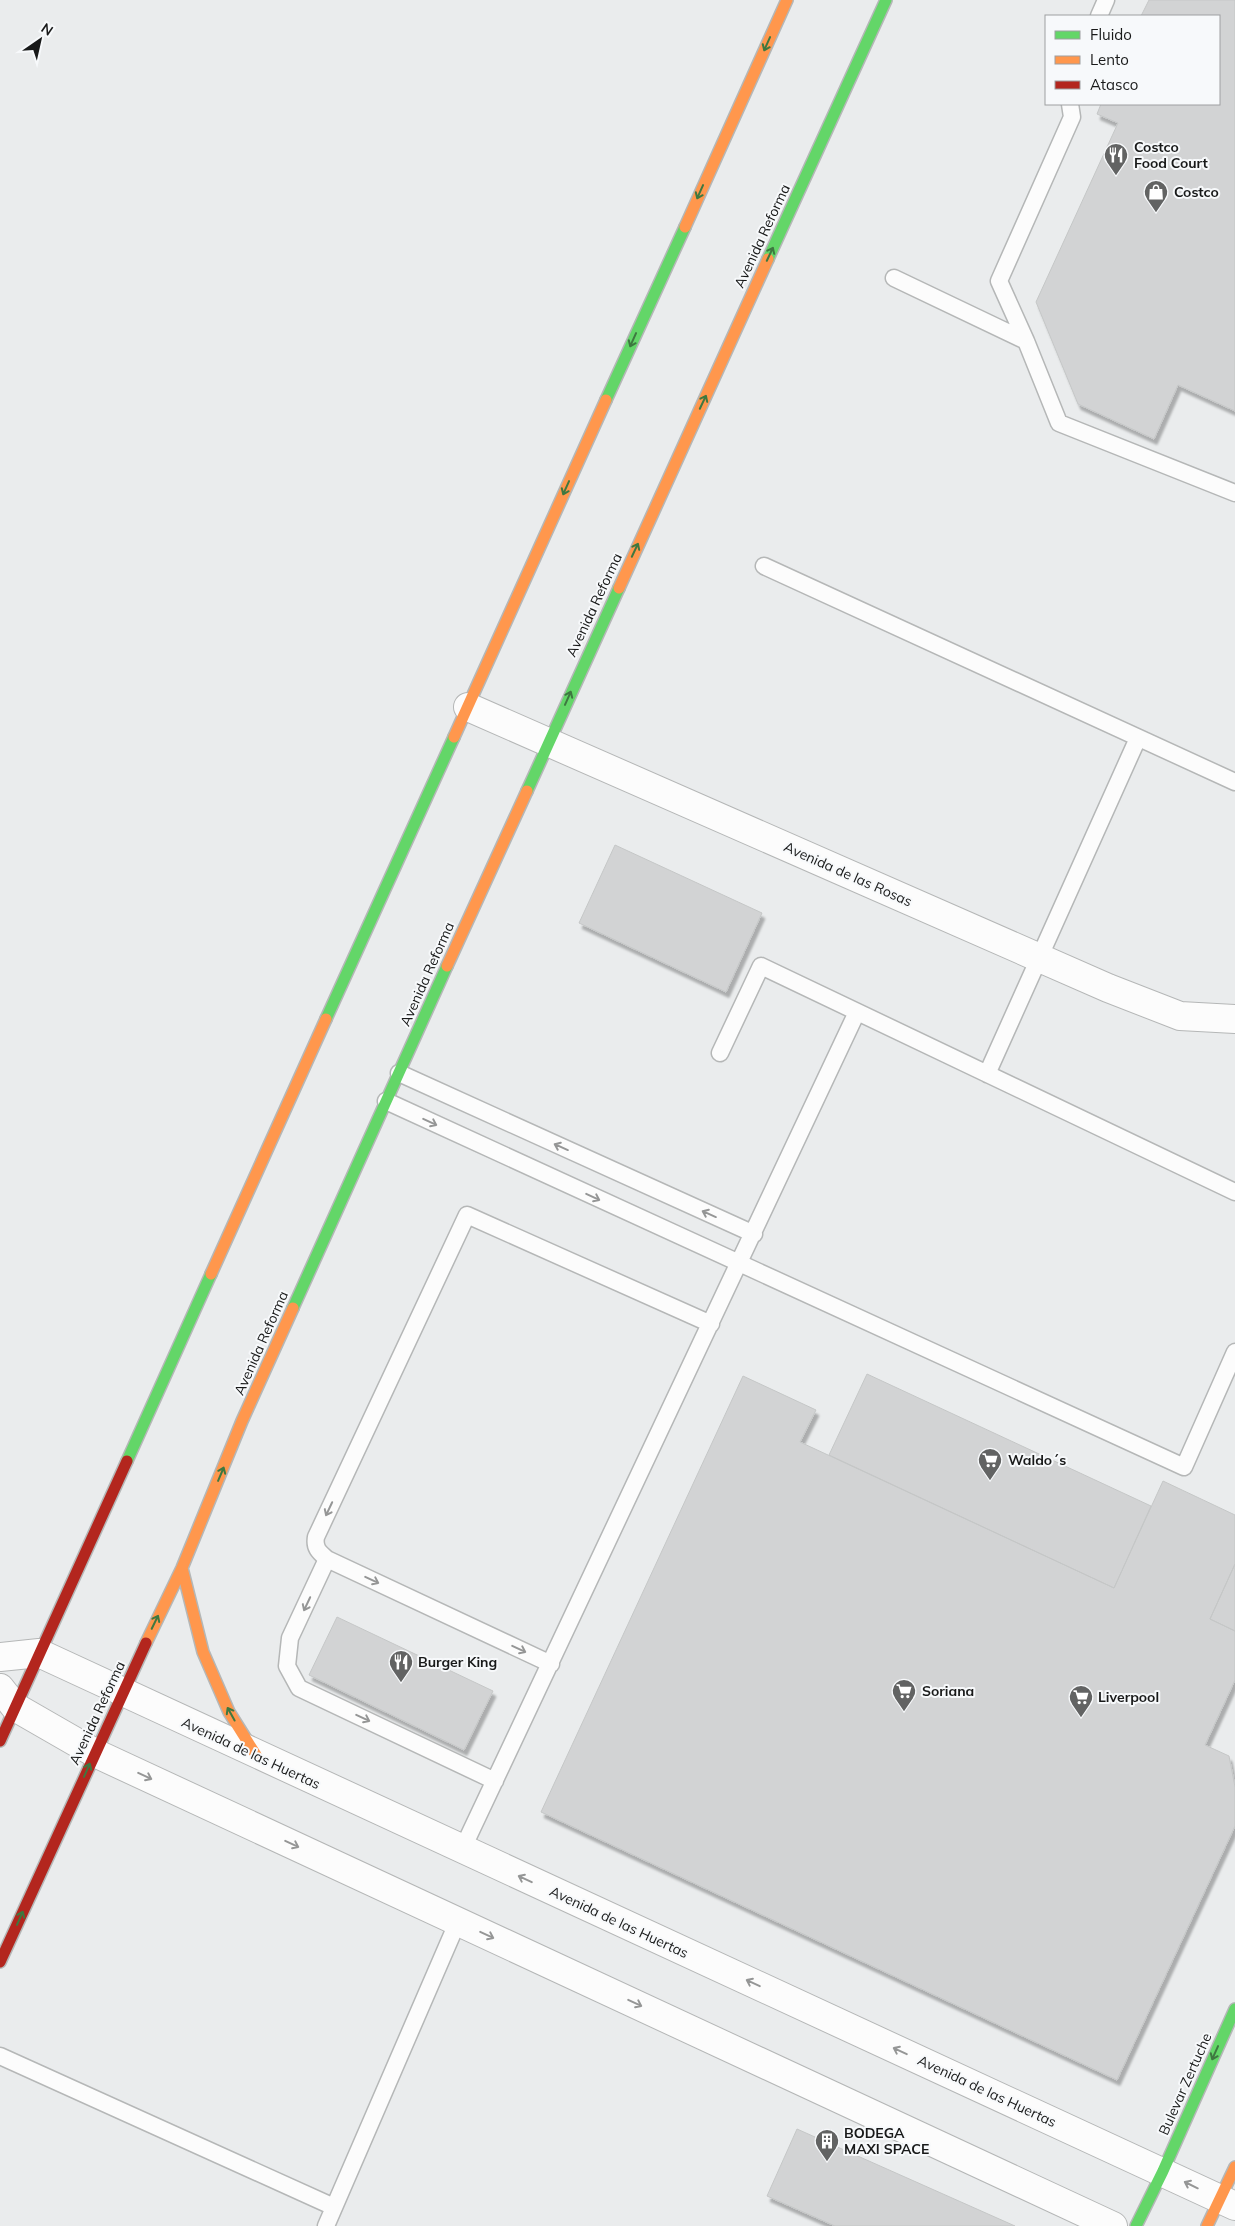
<svg xmlns="http://www.w3.org/2000/svg" width="1235" height="2226" font-family="Mulish,sans-serif">
<style>
.building{fill:#d2d3d4;stroke:#c5c7c7;filter:url(#shadow)}
.lines{fill:none;stroke-linecap:round;stroke-linejoin:round}
.lane-casing{stroke:#b5b7b7;stroke-width:19}
.street-casing{stroke:#b5b7b7;stroke-width:30}
.fast-casing{stroke:#b5b7b7;stroke-width:14}
.slow-casing{stroke:#b5b7b7;stroke-width:14}
.jam-casing{stroke:#b5b7b7;stroke-width:14}
.lane{stroke:#fcfcfc;stroke-width:16}
.street{stroke:#fcfcfc;stroke-width:28}
.fast{stroke:#63d668;stroke-width:11}
.slow{stroke:#ff974d;stroke-width:11}
.jam{stroke:#b3261e;stroke-width:11}
.oneway{stroke:#3e7840}
.oneway2{stroke:#959696}
.labels{text-anchor:middle;dominant-baseline:central;stroke-width:4;stroke-linejoin:round;paint-order:stroke}
.poi-label{font-size:14px;font-weight:bold;fill:#181919;stroke:#f7f9fb;text-anchor:start}
.street-label{font-size:14px;fill:#181919;stroke:#f7f9fb}
</style>
<defs>
<filter id="shadow"><feDropShadow dx="3" dy="5.5" stdDeviation="1" flood-color="#0004"/></filter>
</defs>
<rect width="100%" height="100%" fill="#eaeced"/>
<path class="building" d="M1149 0H1235V411L1178 385 1154 439 1078 404 1036 302 1118 123 1097 114 1101 104H1219V16H1141Z
M615 845 762 913 726 992 579 923Z
M867 1374 1151 1506 1114 1588 829 1455Z
M743 1376 816 1410 800 1442 1114 1588 1163 1481 1235 1515V1564L1210 1619 1235 1631V1680L1205 1745 1229 1756 1235 1787V1826L1117 2080 541 1812Z
M1235 1564V1631L1210 1619Z
M337 1617 493 1691 464 1750 309 1675Z
M797 2129 1015 2226H835L767 2196Z"/>
<g class="lines">
<g class="lane-casing">
<path id="lane" d="M1099 16 1106 0
M1070 104 1072 117 999 281 1026 341 1059 423 1235 493
M894 278 1026 341
M764 566 1235 782
M720 1053 761 966 1235 1192
M399 1073 754 1234
M987 1074 1138 738
M386 1101 1184 1467 1235 1352
M327 1559 290 1638 287 1666 299 1688 495 1781
M551 1664 327 1559C319 1552 314 1548 316 1537L467 1215 711 1324
M462 1850 857 1012
M0 2056 334 2207
M326 2226 458 1921"/>
</g>
<g class="street-casing">
<path id="street" d="M468 707 1108 988 1180 1016 1235 1019
M0 1657 39 1653 1235 2206
M0 1688 15 1707 95 1753 1113 2226"/>
</g>
<g class="fast-casing">
<path id="fast" d="M768 259 886 0
M606 400 685 227
M527 791 619 588
M326 1019 454 737
M293 1308 447 966
M127 1461 211 1274
M1136 2226 1163 2171 1235 2009"/>
</g>
<g class="slow-casing">
<path id="slow" d="M685 227 787 0
M619 588 768 259
M454 737 606 400
M447 966 527 791
M211 1274 326 1019
M182 1568 203 1652 229 1712 256 1755
M146 1643 182 1568 242 1421 293 1308
M1207 2226 1235 2167"/>
</g>
<g class="jam-casing">
<path id="jam" d="M0 1741 127 1461
M0 1962 146 1643"/>
</g>
<use href="#lane" class="lane"/>
<use href="#street" class="street"/>
<use href="#fast" class="fast"/>
<use href="#slow" class="slow"/>
<use href="#jam" class="jam"/>
</g>
<defs><path id="oneway-shaft" d="M-6 0H5M1.5-3L5.5 0L1.5 3" fill="none" stroke-width="1.6" stroke-linecap="round" stroke-linejoin="round" transform="scale(1.25)"/></defs>
<g class="oneway">
<use href="#oneway-shaft" transform="translate(767 44) rotate(114)"/>
<use href="#oneway-shaft" transform="translate(700 192) rotate(114)"/>
<use href="#oneway-shaft" transform="translate(770 254) rotate(-65)"/>
<use href="#oneway-shaft" transform="translate(633 340) rotate(114)"/>
<use href="#oneway-shaft" transform="translate(703 402) rotate(-65)"/>
<use href="#oneway-shaft" transform="translate(566 488) rotate(114)"/>
<use href="#oneway-shaft" transform="translate(635 550) rotate(-65)"/>
<use href="#oneway-shaft" transform="translate(568 698) rotate(-66)"/>
<use href="#oneway-shaft" transform="translate(221 1474) rotate(-67)"/>
<use href="#oneway-shaft" transform="translate(155 1622) rotate(-64)"/>
<use href="#oneway-shaft" transform="translate(231 1714) rotate(-119)"/>
<use href="#oneway-shaft" transform="translate(87 1770) rotate(-66)"/>
<use href="#oneway-shaft" transform="translate(20 1918) rotate(-66)"/>
<use href="#oneway-shaft" transform="translate(1215 2053) rotate(114)"/>
</g>
<g class="oneway2">
<use href="#oneway-shaft" transform="translate(430 1122) rotate(25)"/>
<use href="#oneway-shaft" transform="translate(561 1147) rotate(-156)"/>
<use href="#oneway-shaft" transform="translate(593 1197) rotate(25)"/>
<use href="#oneway-shaft" transform="translate(709 1214) rotate(-156)"/>
<use href="#oneway-shaft" transform="translate(329 1509) rotate(115)"/>
<use href="#oneway-shaft" transform="translate(372 1580) rotate(25)"/>
<use href="#oneway-shaft" transform="translate(307 1604) rotate(115)"/>
<use href="#oneway-shaft" transform="translate(519 1649) rotate(25)"/>
<use href="#oneway-shaft" transform="translate(363 1718) rotate(25)"/>
<use href="#oneway-shaft" transform="translate(145 1776) rotate(25)"/>
<use href="#oneway-shaft" transform="translate(292 1844) rotate(25)"/>
<use href="#oneway-shaft" transform="translate(525 1879) rotate(-155)"/>
<use href="#oneway-shaft" transform="translate(487 1935) rotate(25)"/>
<use href="#oneway-shaft" transform="translate(753 1983) rotate(-155)"/>
<use href="#oneway-shaft" transform="translate(635 2003) rotate(25)"/>
<use href="#oneway-shaft" transform="translate(900 2051) rotate(-155)"/>
<use href="#oneway-shaft" transform="translate(1191 2185) rotate(-154)"/>
</g>
<defs>
<g id="restaurant-pin" transform="scale(1.25)"><path d="M0 17L-7.5 6A9.5 9.5 0 1 1 7.5 6Z" fill="#626363" stroke="#f7f9fb"/><path d="M-5-6h1v4h1v-4h1v4h1v-4h1v5L-1.5 .5V6h-2V.5L-5-1ZM5-6V6H3V1.5H1.5Q1.5-4 5-6Z" fill="#fff"/></g>
<g id="shop-pin" transform="scale(1.25)"><path d="M0 17L-7.5 6A9.5 9.5 0 1 1 7.5 6Z" fill="#626363" stroke="#f7f9fb"/><path d="M-5-2.5h2.3a2.7 3.5 0 0 1 5.4 0H5L5.5 6h-11ZM-1.5-2.5h3a1.5 2.3 0 0 0-3 0Z" fill="#fff"/></g>
<g id="supermarket-pin" transform="scale(1.25)"><path d="M0 17L-7.5 6A9.5 9.5 0 1 1 7.5 6Z" fill="#626363" stroke="#f7f9fb"/><path d="M-6-5.5h2.5l.6 2H6L4.5 2H-2.5L-4.4-4H-6ZM-1.5 3.2a1.3 1.3 0 1 0 .1 0ZM3 3.2a1.3 1.3 0 1 0 .1 0Z" fill="#fff"/></g>
<g id="building-pin" transform="scale(1.25)"><path d="M0 17L-7.5 6A9.5 9.5 0 1 1 7.5 6Z" fill="#626363" stroke="#f7f9fb"/><path d="M-4-6H4V6H1V3H-1V6H-4ZM-2.5-4.3h1.7v1.8h-1.7ZM.8-4.3h1.7v1.8H.8ZM-2.5-1h1.7V.8h-1.7ZM.8-1h1.7V.8H.8Z" fill="#fff"/></g>
</defs>
<g fill-rule="evenodd">
<use href="#restaurant-pin" x="1116" y="155"/>
<use href="#shop-pin" x="1156" y="192"/>
<use href="#supermarket-pin" x="990" y="1460"/>
<use href="#restaurant-pin" x="401" y="1662"/>
<use href="#supermarket-pin" x="904" y="1691"/>
<use href="#supermarket-pin" x="1081" y="1697"/>
<use href="#building-pin" x="827" y="2141"/>
</g>
<g class="labels">
<g class="poi-label">
<text x="1134" y="147">Costco<tspan x="1134" dy="16">Food Court</tspan></text>
<text x="1174" y="192">Costco</text>
<text x="1008" y="1460">Waldo´s</text>
<text x="418" y="1662">Burger King</text>
<text x="922" y="1691">Soriana</text>
<text x="1098" y="1697">Liverpool</text>
<text x="844" y="2133">BODEGA<tspan x="844" dy="16">MAXI SPACE</tspan></text>
</g>
<g class="street-label">
<text transform="translate(762 236) rotate(-65)">Avenida Reforma</text>
<text transform="translate(594 605) rotate(-65)">Avenida Reforma</text>
<text transform="translate(848 874) rotate(24)">Avenida de las Rosas</text>
<text transform="translate(427 974) rotate(-66)">Avenida Reforma</text>
<text transform="translate(261 1343) rotate(-66)">Avenida Reforma</text>
<text transform="translate(97 1713) rotate(-65)">Avenida Reforma</text>
<text transform="translate(251 1753) rotate(25)">Avenida de las Huertas</text>
<text transform="translate(619 1922) rotate(25)">Avenida de las Huertas</text>
<text transform="translate(1185 2084) rotate(-66)">Bulevar Zertuche</text>
<text transform="translate(987 2091) rotate(25)">Avenida de las Huertas</text>
</g>
</g>
<rect x="1045" y="15" width="175" height="90" fill="#f7f9fb" stroke="#9e9fa1"/>
<rect x="1055" y="31" width="25" height="8" fill="#63d668" stroke="#9e9fa1"/>
<text x="1090" y="40" font-size="15" fill="#181919">Fluido</text>
<rect x="1055" y="56" width="25" height="8" fill="#ff974d" stroke="#9e9fa1"/>
<text x="1090" y="65" font-size="15" fill="#181919">Lento</text>
<rect x="1055" y="81" width="25" height="8" fill="#b3261e" stroke="#9e9fa1"/>
<text x="1090" y="90" font-size="15" fill="#181919">Atasco</text>
<g transform="translate(40 40) rotate(34)" stroke="#f7f9fb" stroke-width="4" paint-order="stroke">
<path d="M0-4L9 19L0 12L-9 19Z" fill="#181919"/>
<text y="-8" font-size="14" font-weight="bold" text-anchor="middle" fill="#181919">N</text>
</g>
</svg>
